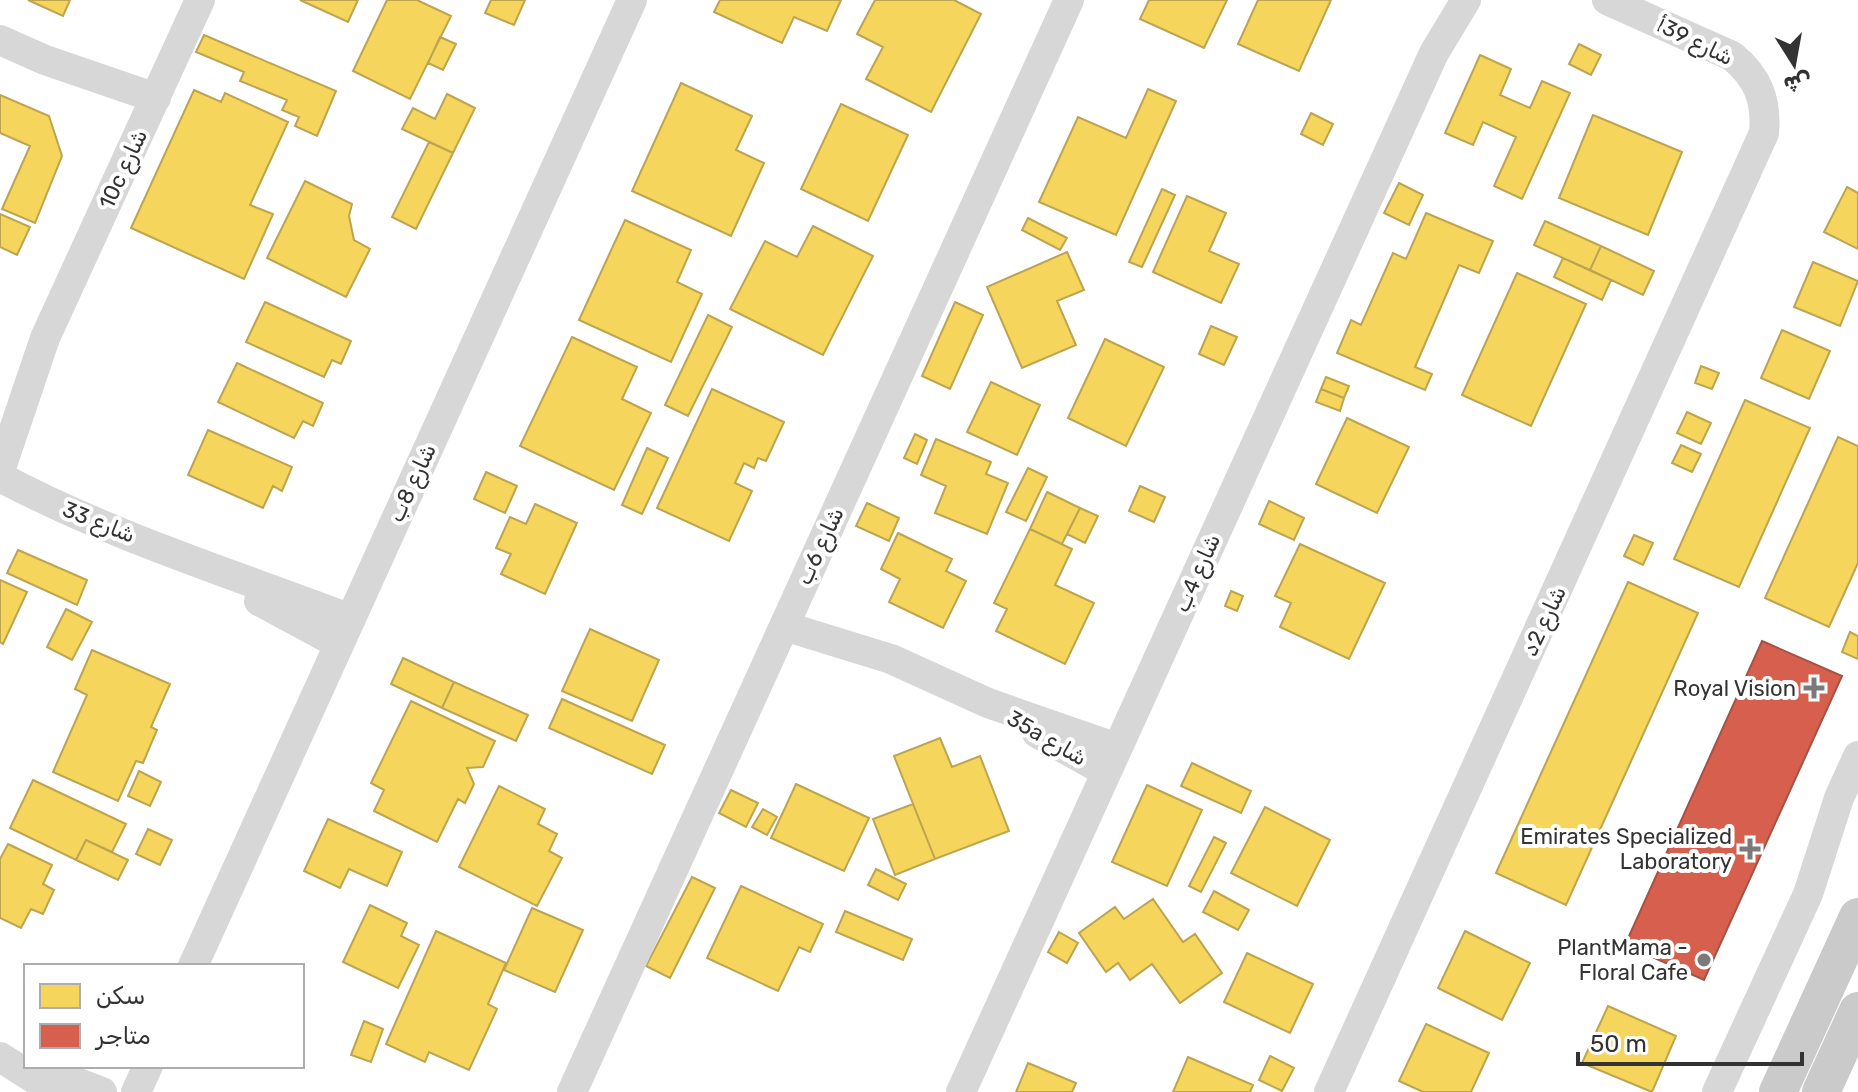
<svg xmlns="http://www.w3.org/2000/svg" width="1858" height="1092" font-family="Rubik,'Noto Naskh Arabic',sans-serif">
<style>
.homes{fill:#f6d55c;stroke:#bca450;stroke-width:2}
.shops{fill:#d6604d;stroke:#a55245;stroke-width:2}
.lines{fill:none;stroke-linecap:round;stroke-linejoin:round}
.minor{stroke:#d7d7d7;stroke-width:30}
.major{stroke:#cacaca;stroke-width:38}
.poi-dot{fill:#7a7a7a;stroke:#fff;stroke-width:3}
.labels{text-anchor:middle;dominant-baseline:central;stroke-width:8;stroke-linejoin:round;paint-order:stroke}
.street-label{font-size:22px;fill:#333;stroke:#fff}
.poi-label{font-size:22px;fill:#333;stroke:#fff;text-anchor:end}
</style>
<rect width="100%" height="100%" fill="#fff"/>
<path class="homes" d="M28 0H70L63 16Z
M300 0H358L348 22Z
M387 0H417L451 16 410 99 353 71Z
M491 0H525L514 25 485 13Z
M720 0H841L827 31 794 17 782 43 714 12Z
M875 0H954L981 14 931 112 866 79 883 47 857 34Z
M1149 0H1227L1204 48 1140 19Z
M1258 0H1331L1299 71 1238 44Z
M204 35 336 91 317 136 295 126 299 117 282 110 287 100 240 81 244 72 196 52Z
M440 37 456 44 443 70 428 63Z
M1579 44 1601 55 1591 75 1569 64Z
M1480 55 1511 69 1500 95 1530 108 1542 81 1570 93 1522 199 1494 186 1516 137 1483 122 1473 145 1445 133Z
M681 83 752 116 736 150 764 163 731 236 632 191Z
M1148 89 1176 101 1116 235 1039 202 1078 117 1126 138Z
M194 90 221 102 225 93 288 122 250 205 273 214 244 279 131 228Z
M447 94 475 108 453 153 402 129 413 108 435 119Z
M0 95 49 116 62 156 35 223 2 209 30 146 0 133Z
M841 104 908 135 868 221 801 189Z
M1311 113 1333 124 1323 145 1301 134Z
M1593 115 1682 152 1648 235 1559 198Z
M429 142 453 153 416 229 392 217Z
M305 181 352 204 349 216 354 240 370 249 346 297 267 258Z
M1399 183 1423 195 1409 225 1384 213Z
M1847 187 1858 193V249L1824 232Z
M1162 189 1175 195 1142 267 1129 262Z
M1187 196 1226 213 1209 251 1239 264 1221 303 1153 272Z
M1426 213 1493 241 1479 273 1459 265 1415 367 1432 374 1425 390 1337 353 1351 320 1361 325 1393 253 1406 259Z
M0 214 30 227 17 255 0 247Z
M1028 218 1067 238 1060 250 1022 230Z
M625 220 691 250 677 282 702 294 671 362 579 320Z
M1545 221 1601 246 1590 270 1534 245Z
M813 226 873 256 823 355 730 309 765 241 797 257Z
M1601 246 1654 271 1643 295 1590 270Z
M1067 252 1084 290 1057 301 1076 345 1022 368 987 287Z
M1563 258 1611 280 1602 300 1554 277Z
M1813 262 1858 281 1840 326 1794 307Z
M1517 273 1586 304 1531 426 1462 395Z
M265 302 351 341 341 364 332 360 324 377 246 342Z
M955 302 983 315 950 389 922 376Z
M708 315 732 327 688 416 665 405Z
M1211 326 1237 337 1224 365 1199 354Z
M1782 330 1830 351 1809 399 1761 378Z
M572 337 637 367 622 399 651 413 614 490 520 446Z
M1105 339 1164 367 1126 446 1068 418Z
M237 363 323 403 313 426 303 421 294 438 218 402Z
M1701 366 1719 373 1712 389 1695 383Z
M1326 377 1349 386 1344 398 1321 389Z
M991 382 1040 405 1017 455 967 432Z
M712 389 784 422 766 461 758 458 754 468 744 463 735 483 752 491 729 541 657 508Z
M1321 389 1344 398 1340 411 1316 402Z
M1745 400 1810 428 1739 587 1674 559Z
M1687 412 1711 423 1701 444 1677 433Z
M1347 418 1409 447 1377 513 1316 484Z
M208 430 292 467 282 491 273 486 263 508 188 475Z
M915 434 927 440 917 464 904 458Z
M1838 437 1858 446V563L1829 627 1765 598Z
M936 439 991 462 986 474 1008 483 987 534 935 513 946 486 921 475Z
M1681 445 1701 454 1692 472 1672 463Z
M647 448 668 458 642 514 622 505Z
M1028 468 1047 477 1026 521 1006 512Z
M486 472 517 486 505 513 474 499Z
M1140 486 1165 497 1154 522 1129 511Z
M1047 492 1080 508 1062 544 1030 529Z
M1269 501 1304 518 1294 540 1259 524Z
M867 503 899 518 889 541 856 526Z
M535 504 577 523 545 594 501 574 511 554 496 548 510 517 526 524Z
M1080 508 1098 516 1085 543 1067 534Z
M1030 529 1072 549 1055 585 1094 603 1065 664 996 631 1007 609 994 603Z
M898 533 952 559 946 571 966 581 943 628 889 602 900 579 881 569Z
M1634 535 1653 543 1643 565 1624 556Z
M1300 544 1385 583 1349 659 1280 627 1291 603 1275 596Z
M18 550 87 580 77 605 7 573Z
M0 580 27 592 3 644 0 642Z
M1628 582 1698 613 1566 905 1496 873Z
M1231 591 1243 596 1237 611 1225 606Z
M66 609 92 622 72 660 47 647Z
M590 629 659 660 632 721 562 691Z
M1850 632 1858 636V659L1842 652Z
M92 650 170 684 151 727 157 730 143 763 136 761 118 801 53 772 87 695 75 689Z
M403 658 454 682 442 708 391 684Z
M454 682 528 715 516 741 442 708Z
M562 699 665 745 652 774 549 728Z
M411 701 495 741 483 767 467 768 474 784 465 803 458 799 437 842 374 811 384 790 371 783Z
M940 738 952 767 980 756 1009 831 935 859 894 756Z
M1192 763 1251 791 1241 813 1181 786Z
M139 771 161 782 150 806 128 796Z
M33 780 126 824 112 852 86 840 76 860 10 828Z
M796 784 869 818 844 871 771 838Z
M1147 785 1202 810 1167 886 1112 862Z
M499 786 545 809 538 824 557 834 549 851 562 858 537 906 459 867Z
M731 790 758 803 746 827 719 813Z
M913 804 935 859 895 875 873 819Z
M1265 807 1330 840 1297 906 1231 873Z
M763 809 777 817 767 835 752 827Z
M328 819 402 852 387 886 349 869 340 888 304 871Z
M148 829 172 840 160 865 136 854Z
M1214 837 1226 843 1201 892 1189 886Z
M86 840 128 860 118 880 76 860Z
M8 844 52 865 43 884 54 890 43 914 31 909 21 928 0 918V859Z
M876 869 906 884 898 900 868 885Z
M692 877 715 888 670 978 646 966Z
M741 886 823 924 810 952 799 947 778 991 707 958Z
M1214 891 1249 910 1238 930 1203 912Z
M1153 899 1183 942 1195 934 1222 973 1180 1003 1152 964 1130 980 1118 963 1106 972 1079 933 1115 907 1124 919Z
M370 905 407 923 401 936 419 945 398 988 343 962Z
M532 908 583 930 555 992 504 970Z
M845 911 912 939 903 960 836 932Z
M436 931 506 963 488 1004 497 1009 469 1070 429 1052 425 1062 386 1044Z
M1465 931 1530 963 1502 1020 1438 988Z
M1059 932 1078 943 1067 963 1048 952Z
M1247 953 1313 984 1290 1033 1224 1002Z
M1608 1006 1676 1036 1652 1092 1582 1063Z
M364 1021 383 1029 371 1062 351 1055Z
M1426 1024 1489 1053 1471 1092H1423L1399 1081Z
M1270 1056 1294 1068 1282 1091 1259 1080Z
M1188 1057 1253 1085 1250 1092H1173Z
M1028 1063 1076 1083 1072 1092H1016Z"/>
<path class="shops" d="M1762 641 1842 676 1704 980 1625 945Z"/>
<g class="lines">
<path class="minor" d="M0 40 45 60 156 98
M0 471 45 338 200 0
M0 477C111 536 233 574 351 619
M259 601 339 644
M784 626 891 659 988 703 1117 748
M1037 733 1106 772
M193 966 632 0
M0 1057 49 1088
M34 1066 102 1092
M136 1092 148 1066
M572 1092 1069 0
M961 1092 1434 53 1466 0
M1329 1092 1764 133C1767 101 1758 77 1732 56L1607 0
M1717 1092 1808 894 1839 798 1858 756"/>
<path class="major" d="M1778 1092 1858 917
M1821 1092 1858 1011"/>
</g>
<g class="poi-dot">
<path d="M1810 676h8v8h8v8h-8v8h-8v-8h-8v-8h8z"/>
<path d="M1746 837h8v8h8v8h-8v8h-8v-8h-8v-8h8z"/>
<circle cx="1704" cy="960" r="8"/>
</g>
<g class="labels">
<g class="street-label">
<text transform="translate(1695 41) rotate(26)">شارع 39أ</text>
<text transform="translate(123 169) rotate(-65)">10c شارع</text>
<text transform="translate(412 483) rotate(-65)">شارع 8ب</text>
<text transform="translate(99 522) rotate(22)">شارع 33</text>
<text transform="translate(820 546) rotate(-65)">شارع 6ب</text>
<text transform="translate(1197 573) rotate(-66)">شارع 4ب</text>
<text transform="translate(1544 621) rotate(-65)">شارع 2د</text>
<text transform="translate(1047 738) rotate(30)">35a شارع</text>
</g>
<g class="poi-label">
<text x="1796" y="688">Royal Vision</text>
<text x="1732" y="836">Emirates Specialized<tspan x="1732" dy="25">Laboratory</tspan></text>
<text x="1688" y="947">PlantMama -<tspan x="1688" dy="25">Floral Cafe</tspan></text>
</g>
</g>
<rect x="24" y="964" width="280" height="104" fill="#ffffff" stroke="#adadad" stroke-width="2"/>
<rect x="40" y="984" width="40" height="24" fill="#f6d55c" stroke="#adadad" stroke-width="2"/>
<text x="96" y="1004" font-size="24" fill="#333333">سكن</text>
<rect x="40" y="1024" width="40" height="24" fill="#d6604d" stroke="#adadad" stroke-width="2"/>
<text x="96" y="1044" font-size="24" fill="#333333">متاجر</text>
<g transform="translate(1794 64) rotate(169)" stroke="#ffffff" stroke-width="6" paint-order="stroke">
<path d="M0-6L14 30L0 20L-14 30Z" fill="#333333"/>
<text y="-12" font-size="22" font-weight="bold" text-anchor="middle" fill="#333333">ش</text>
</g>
<path d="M1578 1052v12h224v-12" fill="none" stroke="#333333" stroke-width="4"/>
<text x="1590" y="1052" font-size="24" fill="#333333" stroke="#ffffff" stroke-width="6" paint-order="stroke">50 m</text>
</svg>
